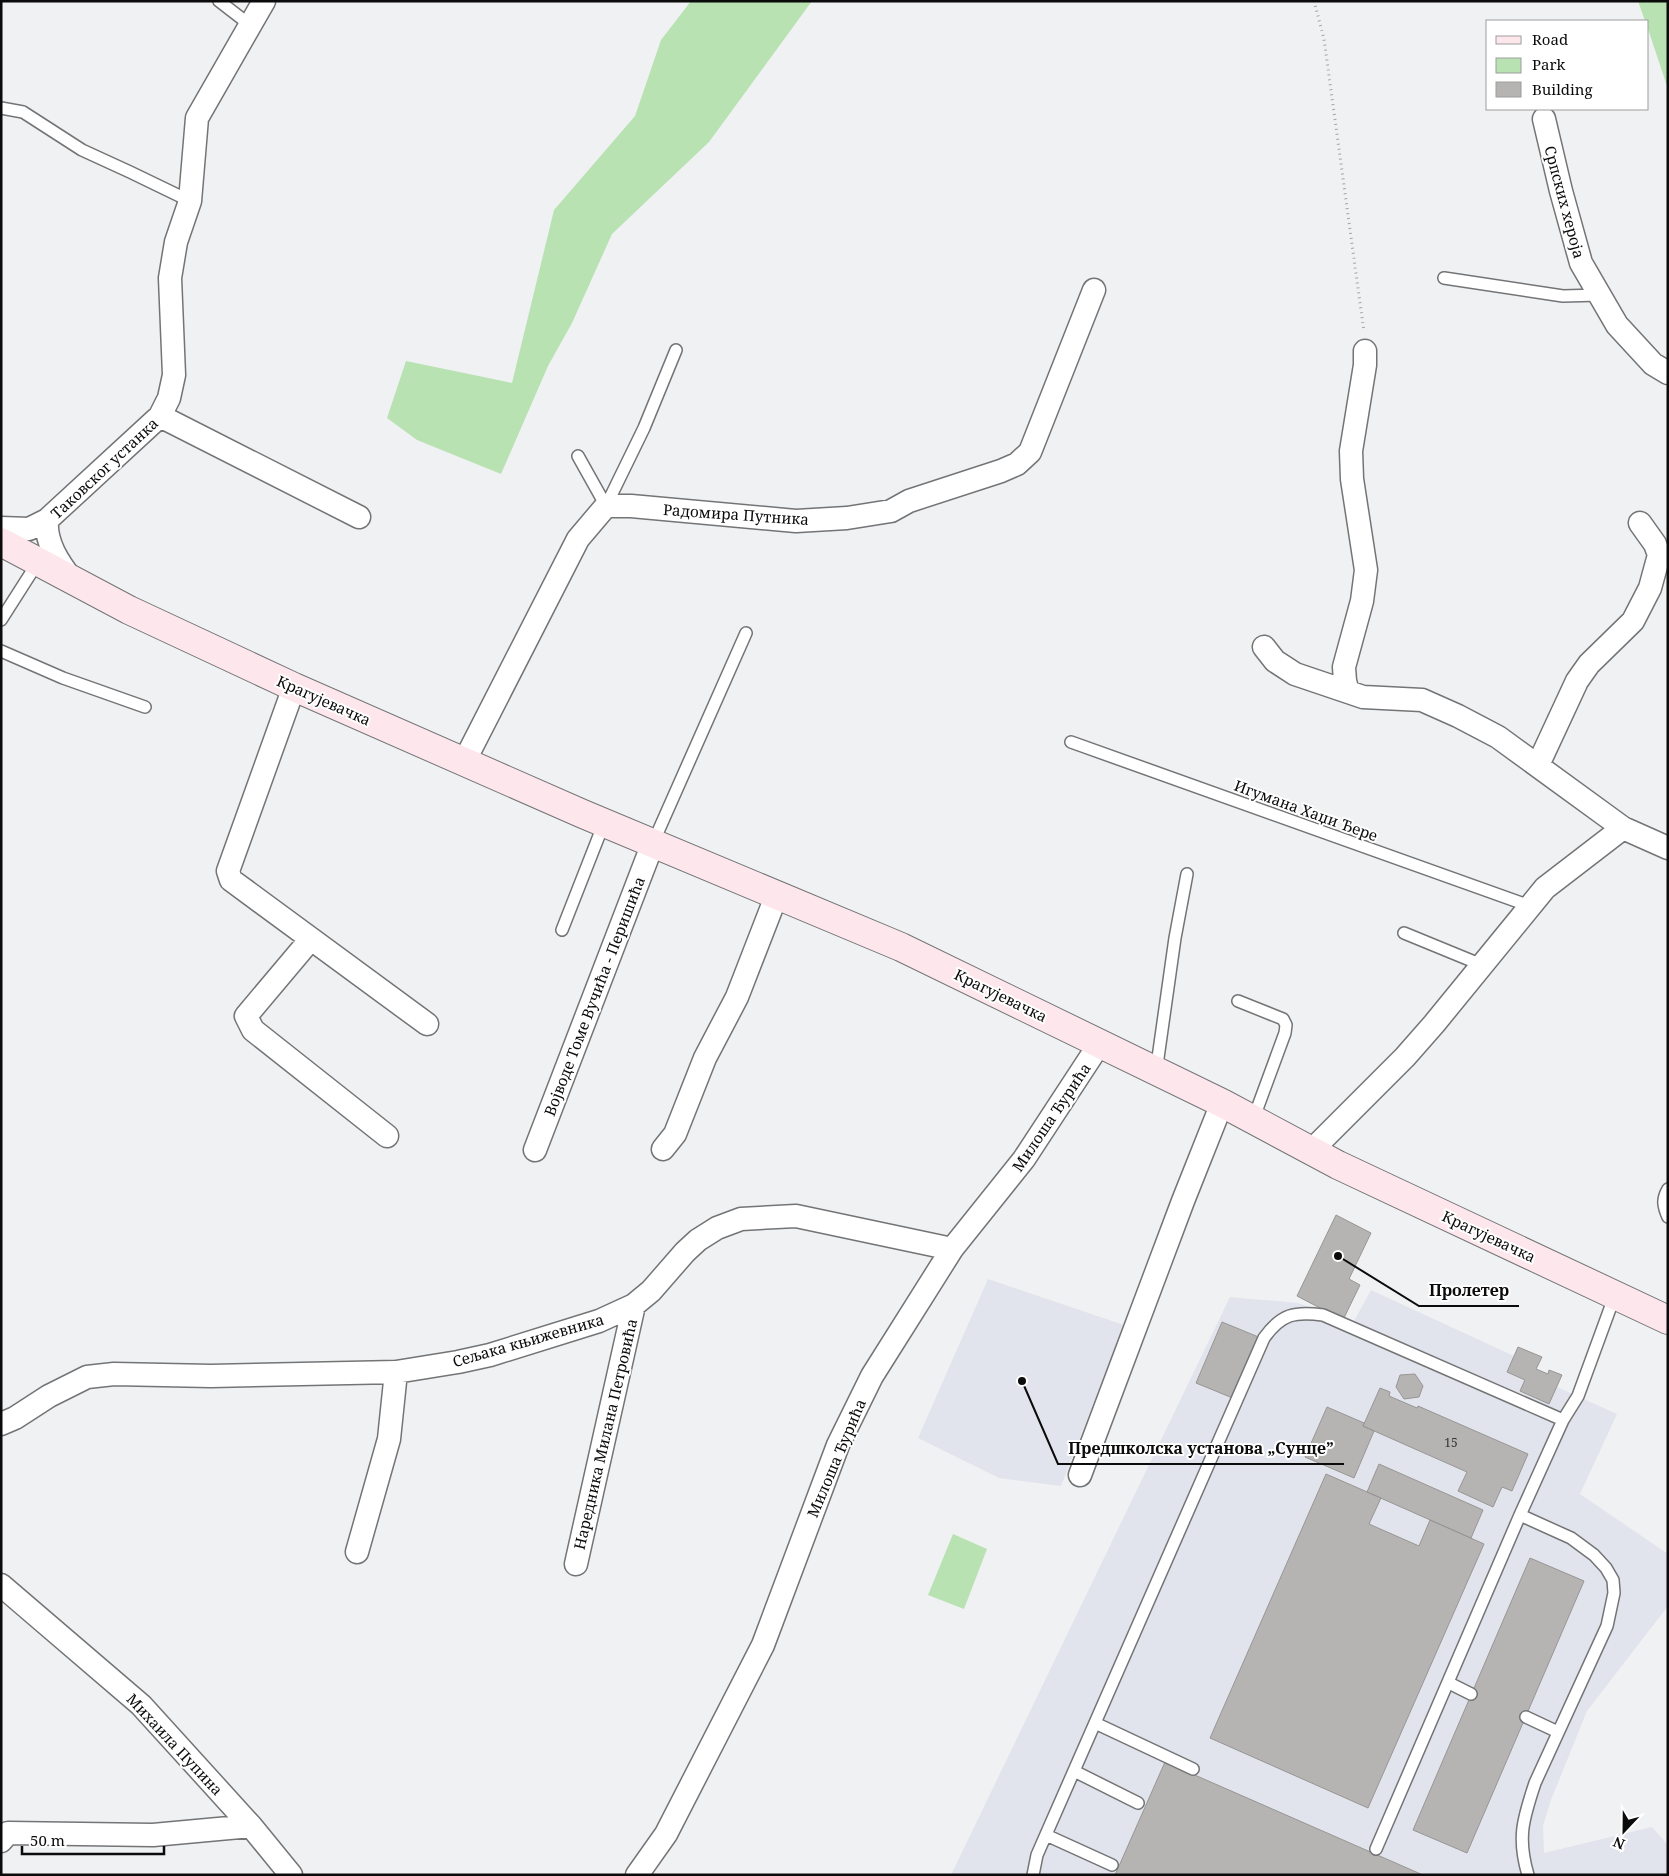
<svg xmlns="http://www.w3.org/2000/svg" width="1669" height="1876" font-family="'Noto Serif',serif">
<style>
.built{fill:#e1e4ec}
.green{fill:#b8e2b2}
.building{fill:#b6b4b3;stroke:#979694}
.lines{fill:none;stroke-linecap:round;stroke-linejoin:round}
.lane-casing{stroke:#737476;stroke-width:14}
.street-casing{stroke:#737476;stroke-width:25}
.secondary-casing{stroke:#737476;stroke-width:30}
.path{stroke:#a4a4a6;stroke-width:3;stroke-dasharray:1 4;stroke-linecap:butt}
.lane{stroke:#fff;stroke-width:11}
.street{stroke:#fff;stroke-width:22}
.secondary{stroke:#fee7ec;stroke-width:28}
.labels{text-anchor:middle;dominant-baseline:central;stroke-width:4;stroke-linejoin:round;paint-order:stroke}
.number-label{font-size:12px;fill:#363536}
.street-label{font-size:15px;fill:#0b0b0c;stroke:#fff}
.leader{fill:none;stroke:#0b0b0c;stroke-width:2}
.callout-dot{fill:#0b0b0c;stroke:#fff;stroke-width:2}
.callout-label{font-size:16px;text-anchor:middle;font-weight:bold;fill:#0b0b0c;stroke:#fff;stroke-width:4;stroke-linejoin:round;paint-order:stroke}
</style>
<rect width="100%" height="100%" fill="#f0f1f3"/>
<path class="built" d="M988 1279 1124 1325 1061 1486 999 1478 918 1438Z
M1371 1290 1514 1356 1518 1347 1542 1357 1537 1369 1547 1374 1549 1370 1562 1375 1557 1387 1617 1414 1580 1494 1668 1554V1606L1587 1711 1551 1800 1543 1826 1544 1853 1652 1827 1668 1845V1875H951L1230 1297 1298 1303 1353 1323Z"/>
<path class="green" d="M691 1H812L709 142 612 234 572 323 548 366 501 474 417 440 387 418 406 361 512 383 554 210 635 116 661 40Z
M1638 1H1668V89L1648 29V21H1645Z
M953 1534 987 1549 964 1609 928 1595Z"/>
<path class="building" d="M1336 1215 1371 1233 1349 1279 1360 1285 1343 1320 1297 1296Z
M1222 1322 1261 1338 1235 1399 1196 1383Z
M1518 1347 1542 1357 1536 1369 1548 1374 1549 1370 1562 1375 1549 1404 1520 1391 1525 1380 1507 1372Z
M1415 1374 1423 1386 1419 1397 1404 1399 1396 1387 1400 1375Z
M1380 1388 1390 1392 1389 1396 1417 1408 1418 1406 1528 1454 1512 1491 1502 1487 1493 1507 1458 1491 1467 1472 1363 1426Z
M1327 1407 1364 1423 1363 1426 1374 1431 1354 1478 1305 1457Z
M1379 1464 1483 1510 1471 1538 1367 1492Z
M1326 1474 1381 1498 1369 1524 1419 1546 1430 1520 1484 1544 1368 1808 1210 1738Z
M1530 1558 1584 1581 1467 1853 1413 1830Z
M1165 1762 1423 1875H1115Z"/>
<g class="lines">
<g class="lane-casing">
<path id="lane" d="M219 1 250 25
M1 108 23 112 82 150 130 172 190 201
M1444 278 1563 296 1599 295
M578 456 606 506
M606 506 644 428 676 350
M1 620 38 562
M1 651 63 678 145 707
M1071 742 1530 906
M653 843 746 633
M562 930 604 823
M1404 933 1482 965
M1238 1001 1283 1019 1286 1025 1285 1033 1253 1120
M1156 1072 1175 938 1187 874
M1668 1189C1662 1199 1663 1206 1668 1217
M1520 1515 1571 1538 1594 1555 1606 1568 1613 1580 1614 1593 1607 1626 1535 1783C1523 1819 1517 1838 1528 1875
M1449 1683 1471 1694
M1526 1717 1558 1732
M1095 1723 1193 1769
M1074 1771 1138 1803
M1046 1835 1112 1865
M1376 1849 1520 1515 1563 1420 1578 1396 1615 1295
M1033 1875 1037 1855 1264 1338C1281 1314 1295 1311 1323 1315L1563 1420"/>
</g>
<g class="street-casing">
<path id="street" d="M1544 119 1561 191 1581 263 1617 325 1653 364 1668 373
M160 416 359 517
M47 520C45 543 59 563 72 580
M1 528 29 529 47 520 160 416 169 398 174 375 170 278 176 242 190 201 197 118 264 1
M1264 647 1275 661 1295 674 1363 697 1422 700 1458 716 1498 737 1623 828 1668 848
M294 687 228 871 231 880 427 1024
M1348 692 1345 681 1344 667 1362 601 1366 570 1352 479 1351 451 1365 365V351
M464 762 578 539 606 506H631L796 521 847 518 891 511 909 501 1001 471 1017 464 1030 452 1094 290
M1538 765 1577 681 1589 664 1633 621 1650 588 1659 555 1655 544 1640 523
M310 940 246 1016 253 1030 387 1136
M663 1149 675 1134 705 1058 737 997 777 894
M535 1150 653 843
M1311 1151 1405 1057 1434 1024 1545 888 1623 828
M1 1424 15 1418 49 1396 87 1377 114 1374 211 1376 396 1372 458 1362 490 1355 599 1321 634 1305 651 1291 685 1252 698 1240 717 1228 741 1219 796 1216 952 1249
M1080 1475 1183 1201 1222 1103
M357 1552 389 1439 396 1372
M576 1564 634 1305
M1 1585 141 1705 251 1826 291 1875
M1 1841 8 1833 153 1835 251 1826
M637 1875 666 1834 763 1645 838 1445 872 1376 952 1249 1024 1159 1100 1043"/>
</g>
<g class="secondary-casing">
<path id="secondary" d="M1 542 129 610 294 687 583 814 901 947 1222 1103 1338 1165 1668 1320"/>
</g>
<path class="path" d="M1314 1 1324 39 1364 332"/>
<use href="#lane" class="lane"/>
<use href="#street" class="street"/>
<use href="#secondary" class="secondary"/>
</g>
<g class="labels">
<g class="number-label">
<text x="1451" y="1442">15</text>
</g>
<g class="street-label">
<text transform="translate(1565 202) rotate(75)">Српских хероја</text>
<text transform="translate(104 468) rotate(-43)">Таковског устанка</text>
<text transform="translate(736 514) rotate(4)">Радомира Путника</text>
<text transform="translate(324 700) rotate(24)">Крагујевачка</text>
<text transform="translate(1306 810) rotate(20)">Игумана Хаџи Ђере</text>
<text transform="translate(1001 995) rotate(26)">Крагујевачка</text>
<text transform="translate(594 996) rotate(-69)">Војводе Томе Вучића - Перишића</text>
<text transform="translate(1051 1117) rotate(-56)">Милоша Ђурића</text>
<text transform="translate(1489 1236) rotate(25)">Крагујевачка</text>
<text transform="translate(528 1340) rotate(-16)">Сељака књижевника</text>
<text transform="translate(605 1434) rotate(-77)">Наредника Милана Петровића</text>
<text transform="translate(836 1458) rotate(-67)">Милоша Ђурића</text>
<text transform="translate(175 1744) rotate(47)">Михаила Пупина</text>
</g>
</g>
<path class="leader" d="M1338 1256L1419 1306H1519M1022 1381L1058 1464H1344"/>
<g class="callout-dot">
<circle cx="1338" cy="1256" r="5"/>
<circle cx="1022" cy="1381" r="5"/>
</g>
<g class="callout-label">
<text x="1469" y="1296">Пролетер</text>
<text x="1201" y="1454">Предшколска установа „Сунце”</text>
</g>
<rect width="1669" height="1876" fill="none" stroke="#0b0b0c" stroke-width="5"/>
<rect x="1486" y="20" width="162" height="90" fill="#ffffff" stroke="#9d9d9e"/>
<rect x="1496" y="36" width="25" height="8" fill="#fee7ec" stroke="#9d9d9e"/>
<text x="1532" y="45" font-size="15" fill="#0b0b0c">Road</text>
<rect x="1496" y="58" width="25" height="15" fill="#b8e2b2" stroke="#9d9d9e"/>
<text x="1532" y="70" font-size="15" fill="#0b0b0c">Park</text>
<rect x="1496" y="82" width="25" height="15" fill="#b6b4b3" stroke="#9d9d9e"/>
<text x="1532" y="95" font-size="15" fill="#0b0b0c">Building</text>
<g transform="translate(1624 1831) rotate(202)" stroke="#ffffff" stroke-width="4" paint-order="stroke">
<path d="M0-4L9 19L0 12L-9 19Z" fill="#0b0b0c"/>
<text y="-8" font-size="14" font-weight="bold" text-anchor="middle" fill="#0b0b0c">N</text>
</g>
<path d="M22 1846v8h142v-8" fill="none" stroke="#0b0b0c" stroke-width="2.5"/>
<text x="30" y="1846" font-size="15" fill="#0b0b0c" stroke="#ffffff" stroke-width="4" paint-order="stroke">50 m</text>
</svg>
